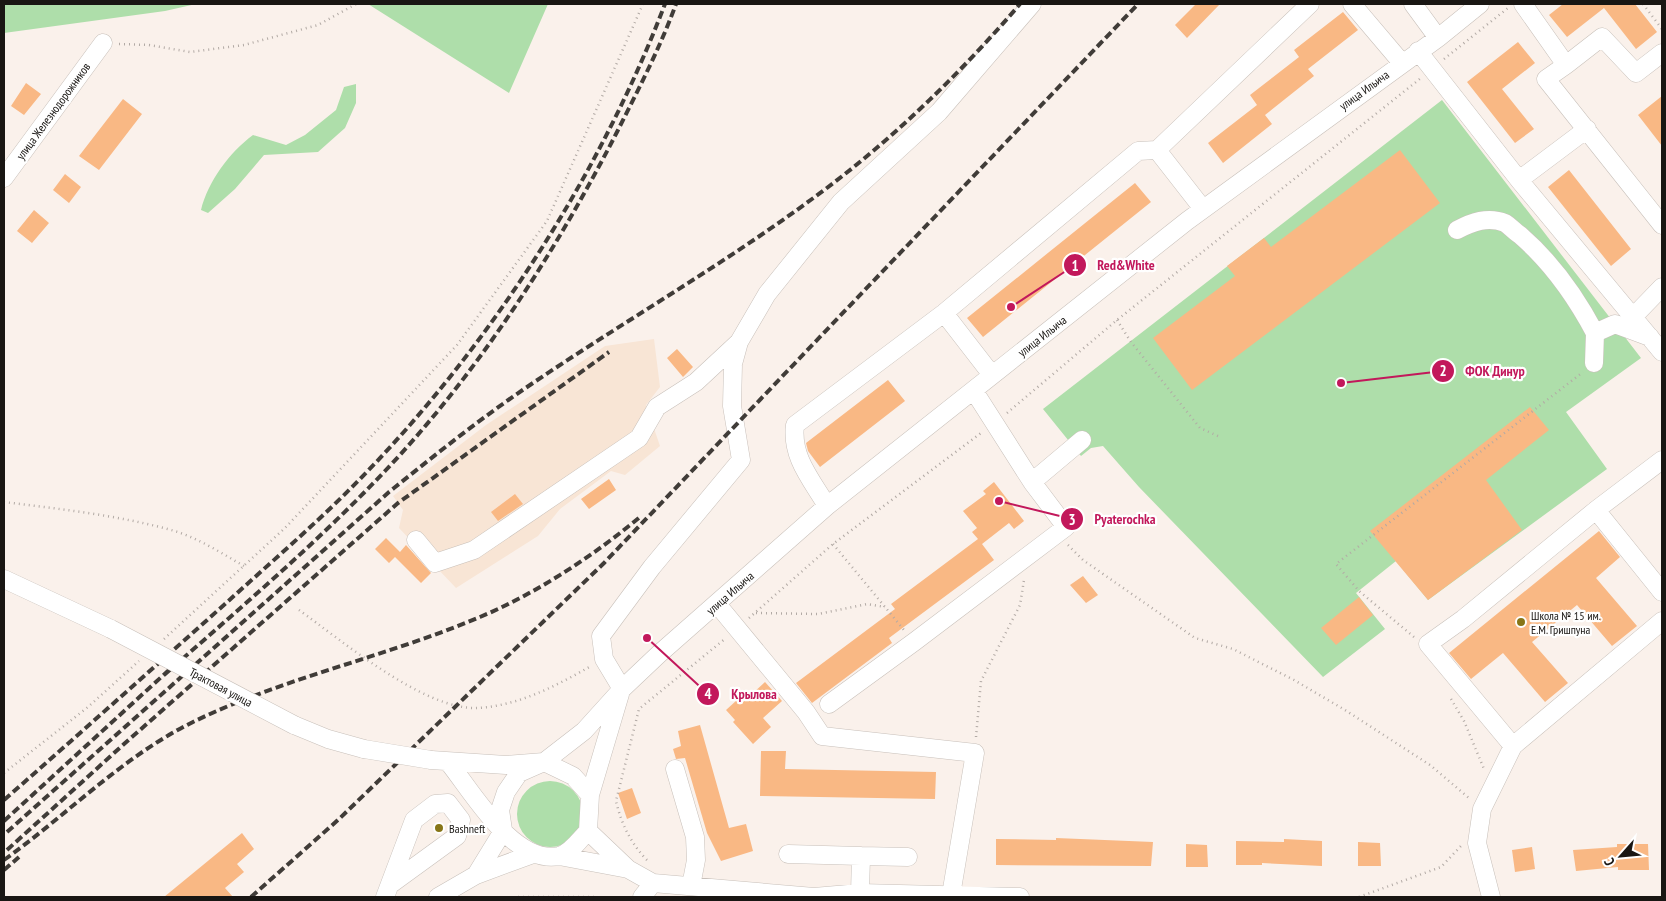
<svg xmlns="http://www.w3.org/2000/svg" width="1666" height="901" font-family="'PT Sans Narrow',sans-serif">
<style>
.industrial{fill:#f8e5d5}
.green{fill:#aedeaa}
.building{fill:#f9b884}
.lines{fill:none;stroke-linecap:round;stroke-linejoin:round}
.minor-casing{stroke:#c8c0ba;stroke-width:19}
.path{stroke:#b2aaa5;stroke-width:2.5;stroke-dasharray:1 4;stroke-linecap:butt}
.minor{stroke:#fff;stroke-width:18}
.rail{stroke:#403c38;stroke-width:4;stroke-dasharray:8 4;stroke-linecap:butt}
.minor-bridge-casing{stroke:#c8c0ba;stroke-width:19;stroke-linecap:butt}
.minor-bridge{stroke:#fff;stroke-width:18}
.poi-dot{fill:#877517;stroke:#fff;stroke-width:2}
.labels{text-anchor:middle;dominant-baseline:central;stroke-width:4.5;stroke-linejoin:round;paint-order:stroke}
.street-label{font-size:12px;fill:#191613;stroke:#fff}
.poi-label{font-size:12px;fill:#191613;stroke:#fff;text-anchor:start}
.leader{fill:none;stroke:#c2185b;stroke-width:2}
.callout-dot{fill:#c2185b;stroke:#fff;stroke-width:2}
.mark-label{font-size:15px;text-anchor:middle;font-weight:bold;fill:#fff}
.callout-label{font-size:14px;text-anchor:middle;font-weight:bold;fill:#c2185b;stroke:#fff;stroke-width:4.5;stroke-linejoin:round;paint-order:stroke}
</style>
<rect width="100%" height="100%" fill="#faf1eb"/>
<path class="industrial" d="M654 339 660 387 646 405 660 446 625 475 611 471 560 509 538 536 456 588 399 528 403 510 393 496 486 425 605 346Z"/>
<path class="green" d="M4 4H196L165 11 4 33Z
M368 4H548L509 93Z
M356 84V103L345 128 318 152 264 155 235 189 208 213 201 210C208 181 230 152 253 135L286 145 305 135 336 110 344 87Z
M1442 100 1641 358 1566 412 1607 469 1428 600 1396 561 1356 593 1385 629 1323 677 1139 487 1103 446 1091 448 1081 456 1043 409Z
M517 814a33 33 0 1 1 66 0a33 33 0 1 1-66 0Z"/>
<path class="building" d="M1196 4H1220L1187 38 1175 25Z
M1563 4H1635L1657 32 1636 49 1604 8 1567 37 1549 15Z
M1343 12 1358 30 1308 69 1314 76 1265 115 1272 124 1223 163 1208 143 1257 105 1250 95 1299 57 1294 50Z
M1518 42 1535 63 1502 89 1534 129 1515 143 1467 82Z
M26 83 41 94 24 115 11 106Z
M1662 96V146L1638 115Z
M123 99 142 114 99 170 79 156Z
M1400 150 1440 203 1192 390 1153 338 1235 276 1227 266 1264 238 1271 247Z
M1569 170 1631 249 1611 266 1548 187Z
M65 174 81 187 69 203 53 190Z
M1135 183 1151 202 983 337 967 318Z
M34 210 49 223 32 243 17 231Z
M677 349 693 367 683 377 667 358Z
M888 380 905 401 820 467 808 451 806 443Z
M1530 407 1549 430 1486 480 1522 530 1428 600 1370 531Z
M609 479 616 490 589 509 581 499Z
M994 482 1024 521 1014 529 1009 523 982 544 994 560 889 638 892 643 812 703 796 683 895 609 891 604 978 539 972 532 977 528 963 511 986 494 983 491Z
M515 494 523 504 498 521 491 512Z
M1599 531 1620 557 1596 578 1637 626 1612 646 1577 605 1532 642 1568 683 1545 702 1503 653 1471 679 1449 653Z
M386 538 400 552 406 545 431 573 421 583 395 557 389 563 375 549Z
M1083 576 1098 595 1086 603 1070 585Z
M1359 597 1373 615 1336 645 1321 628Z
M765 682 782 701 763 718 771 727 753 744 733 722 735 720 726 710 737 700 741 704Z
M700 725 729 828 746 824 753 851 721 861 707 833 685 758 676 759 673 749 681 746 678 731Z
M761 751H786L785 769 936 772 935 799 760 796Z
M632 788 641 813 627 819 618 793Z
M242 833 254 849 237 864 244 872 225 888 233 897H164Z
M1056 838 1153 842 1151 866 996 865V839L1056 840Z
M1284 839 1322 841V866L1262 863V865H1236V841L1284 842Z
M1358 842 1380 843 1381 866H1358Z
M1186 844 1207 845 1208 867H1186Z
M1617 844H1648L1649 870H1618V867L1576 871 1573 850 1617 847Z
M1532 847 1535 869 1515 872 1512 850Z"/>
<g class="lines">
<g class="minor-casing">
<path id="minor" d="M1352 4 1402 63
M1413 4 1438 38
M1523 4 1566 65 1546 79 1662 225
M1418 51 1519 180 1662 352
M1566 65 1602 37 1636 73 1662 53
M1157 150 1203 209
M4 178 103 43
M1519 180 1587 129
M1457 230C1472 222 1488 216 1505 223 1510 226 1515 232 1520 235 1551 262 1576 297 1595 333
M944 313 992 375
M1634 316 1662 287
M1594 363 1595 333 1615 324 1650 337
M1032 482 1082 440
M827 506C811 479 791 457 795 425L944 313 1138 151 1157 150 1310 4
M1596 510 1662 592
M416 540 435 563 474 550 639 438 657 407 696 382 739 342
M4 579 111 629
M717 604 806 712 822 736 975 753 951 895
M622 689 604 659 601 636 652 567 741 460 732 406 733 364 739 342 767 294 841 202 939 112 1032 4
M829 704 914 642 1066 527 1032 482 974 391
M294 725 328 739 364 749
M1513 746 1428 644 1463 619 1596 510 1662 460
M431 760 506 765 544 762 584 731 622 689 659 654 827 506 1187 221 1438 38 1480 4
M449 763C473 793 514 865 559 856 571 853 580 839 588 831L590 795 620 694
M675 769 695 837 696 860 691 886
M503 830 500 810 506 792 519 773 544 762 573 776 590 795
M588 831 628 869 653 883 814 897 860 893 1020 897
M788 854 861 856 860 893
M559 856 628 869
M861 856 908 857
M476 875 503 831
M385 897 414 820 435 804 448 803 461 820 457 836 391 884
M438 897 476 875 533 854
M642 897 653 883
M1491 897 1477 843 1482 809 1513 746 1662 621"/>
</g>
<path class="path" d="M1643 4 1662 29
M119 44 149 45 190 52 244 45 318 25 356 4
M1444 59 1508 8
M1117 320 1131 342 1200 428 1218 436
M1007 413 1117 320 1421 78
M4 502C59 509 117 515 171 530 197 537 221 553 244 566
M833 544 904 630
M1068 545 1083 560 1195 638 1233 649 1294 680 1345 710 1430 765 1469 798
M299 610C341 640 424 710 477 708 518 706 556 686 591 666
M756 613 818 614 867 604 885 607
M749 618 833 544 981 433
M1414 637 1359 591 1336 564 1583 372
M164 639 285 528 457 345 547 221 643 4
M1451 699 1464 721 1484 769
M976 737 981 681 1020 605 1024 580
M4 773 88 707 139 661
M647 860C631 844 621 823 616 801L639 709 726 638
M518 897H594
M1359 897 1441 867 1461 846"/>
<use href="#minor" class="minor"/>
<path class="rail" d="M164 675C239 609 316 544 385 471 478 373 555 253 617 132 638 90 660 48 676 4
M4 800C78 735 151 670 225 604 270 563 317 523 360 479 489 347 599 177 665 4
M4 821 169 670
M7 832 389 492C435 455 481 418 530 385 623 322 721 266 812 199 889 143 958 76 1020 4
M7 850 124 744 398 503 609 352
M4 860C67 815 122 757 193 722 285 677 386 657 480 617 537 593 593 556 640 517
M4 870 19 857
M251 897 338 820 604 563 1138 4"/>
<g class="minor-bridge-casing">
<path id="minor-bridge" d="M111 629 294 725
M364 749 431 760"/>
</g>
<use href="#minor-bridge" class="minor-bridge"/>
</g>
<g class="poi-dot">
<circle cx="1521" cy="622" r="5"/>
<circle cx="439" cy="828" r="5"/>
</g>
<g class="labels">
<g class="street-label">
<text transform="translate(1364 90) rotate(-36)">улица Ильича</text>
<text transform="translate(53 111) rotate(-54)">улица Железнодорожников</text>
<text transform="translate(1042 336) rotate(-38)">улица Ильича</text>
<text transform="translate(730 593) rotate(-41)">улица Ильича</text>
<text transform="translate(221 687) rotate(28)">Трактовая улица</text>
</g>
<g class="poi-label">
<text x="1531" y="615">Школа № 15 им.<tspan x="1531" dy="14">Е.М. Гришпуна</tspan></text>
<text x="449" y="828">Bashneft</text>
</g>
</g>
<path class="leader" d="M1011 307L1075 265M1341 383L1443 371M999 501L1072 519M647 638L708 694"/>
<g class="callout-dot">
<circle cx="1011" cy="307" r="5"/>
<circle cx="1341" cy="383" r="5"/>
<circle cx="999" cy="501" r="5"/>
<circle cx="647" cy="638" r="5"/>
<circle cx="1075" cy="265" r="12"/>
<circle cx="1443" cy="371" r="12"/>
<circle cx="1072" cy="519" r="12"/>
<circle cx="708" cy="694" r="12"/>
</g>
<g class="mark-label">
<text x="1075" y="271">1</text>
<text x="1443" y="376">2</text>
<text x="1072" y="525">3</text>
<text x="708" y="699">4</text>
</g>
<g class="callout-label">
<text x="1126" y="270">Red&amp;White</text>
<text x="1495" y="376">ФОК Динур</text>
<text x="1125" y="524">Pyaterochka</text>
<text x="754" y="699">Крылова</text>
</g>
<rect width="1666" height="901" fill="none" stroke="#191613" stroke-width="10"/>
<g transform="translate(1621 856) rotate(243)" stroke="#ffffff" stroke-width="4" paint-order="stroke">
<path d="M0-4L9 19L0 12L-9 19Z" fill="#191613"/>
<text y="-8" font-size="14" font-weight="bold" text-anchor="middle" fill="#191613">С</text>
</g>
</svg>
